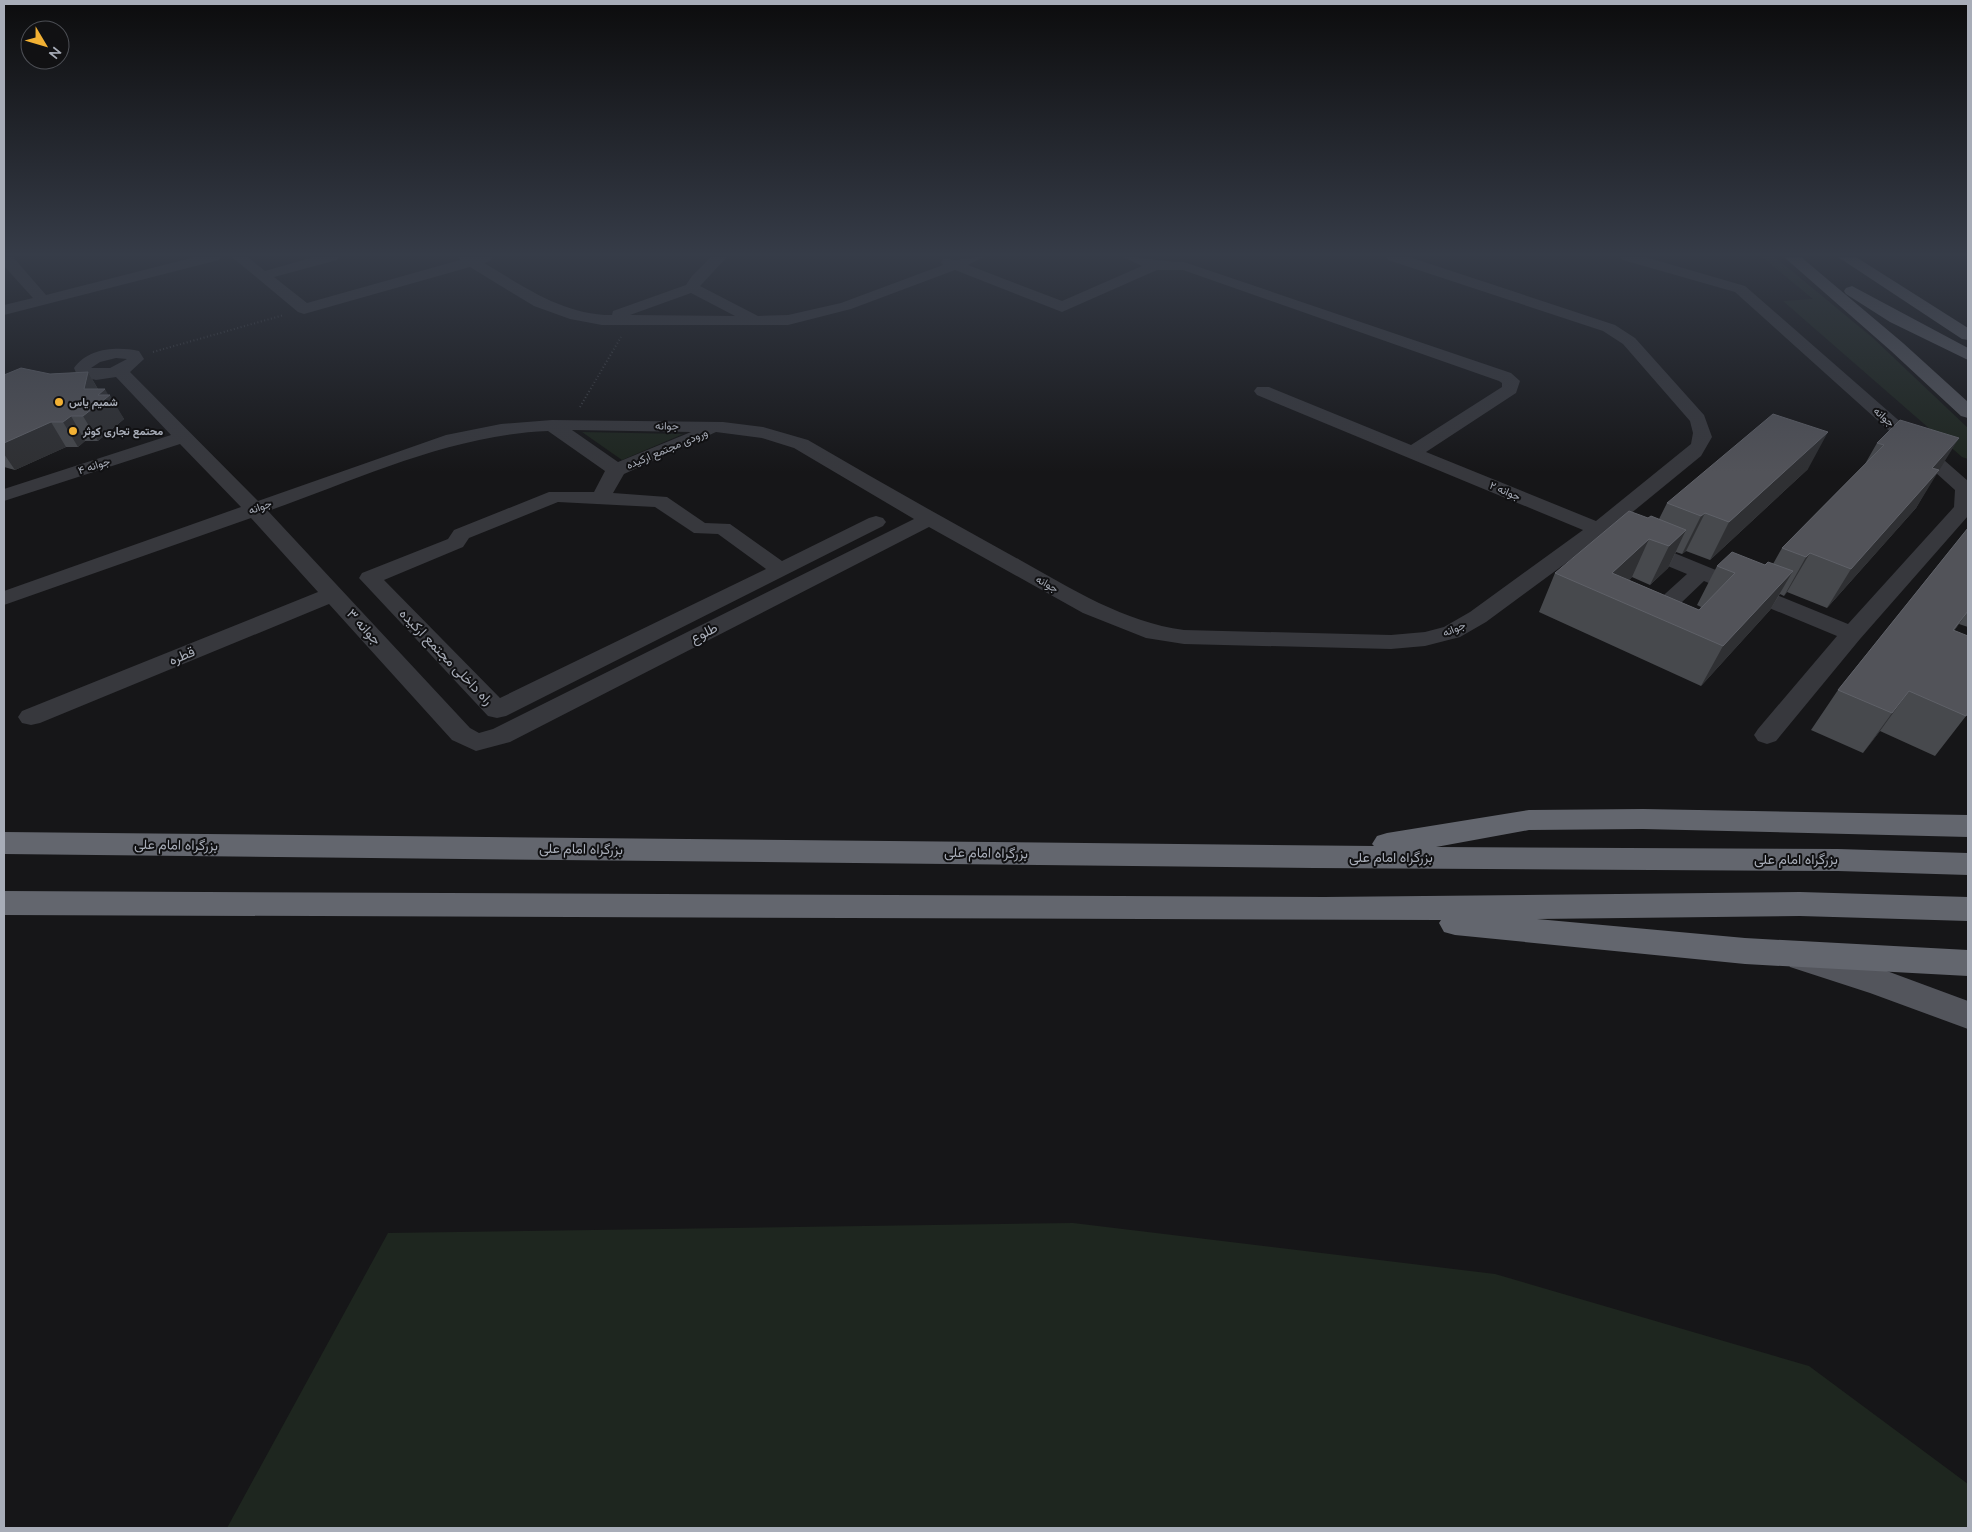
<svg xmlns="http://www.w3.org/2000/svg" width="1972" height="1532" font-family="'Nunito Sans',Vazirmatn,sans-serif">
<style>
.green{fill:#1e261f}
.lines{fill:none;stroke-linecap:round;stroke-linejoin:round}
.path{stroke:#3d3f44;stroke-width:2;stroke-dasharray:1 2.5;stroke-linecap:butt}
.minor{fill:#37383d;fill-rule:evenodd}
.major{fill:#53555c;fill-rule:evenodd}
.highway{fill:#63666e;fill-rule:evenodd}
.wall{fill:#47494d}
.shaded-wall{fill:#2f3033}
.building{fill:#525359;stroke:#5f6168}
.poi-dot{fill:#f2b134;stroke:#111113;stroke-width:2}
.labels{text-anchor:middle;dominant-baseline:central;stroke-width:4;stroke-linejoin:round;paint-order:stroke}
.far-poi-label{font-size:11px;font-weight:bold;fill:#a8adb8;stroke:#111113;text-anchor:start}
.far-street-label{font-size:11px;fill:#a8adb8;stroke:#111113}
.street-label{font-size:14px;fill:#a8adb8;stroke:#111113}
</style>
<rect width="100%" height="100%" fill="#161618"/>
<path class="green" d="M1762 257H1775L1873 338 1968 428V459L1962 457 1783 301 1813 299Z
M582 432 683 434 622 460Z
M1073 1223 1495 1274 1809 1366 1968 1484V1528H227L388 1233Z"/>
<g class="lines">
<path class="path" d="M153 352 284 315
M580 407 621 337"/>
<path class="minor" d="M4 257H13L46 295 195 257H221L219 260 4 315V305L33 298 4 266Z
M232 257H248L265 271 314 257H339L337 260 274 277 307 303 460 260 458 257H492L490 261 484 263C525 287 563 315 612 315L613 311 686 285 692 276 711 257H727L700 286 758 316 788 315 841 303 943 265 941 262 943 259C948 258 951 260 956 260 965 259 974 257 983 257L968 265 1062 301 1142 266 1123 257C1144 257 1163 262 1184 262L1511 373 1520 381 1516 393 1426 452 1596 521 1691 444 1693 433 1690 421 1623 344 1603 331 1388 260 1386 257H1409L1615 325 1635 338 1704 415 1712 437 1701 456 1613 528 1848 624 1954 507 1955 490 1735 292 1623 260 1621 257H1645L1745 286 1968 481V516L1860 639 1776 741 1767 744 1758 741 1754 735 1758 729 1837 636 1704 581 1660 623 1652 625 1644 623 1641 618 1644 613 1687 574 1600 538 1486 622 1460 637 1425 646 1391 649 1184 644 1146 638 1083 613 929 527 510 742 476 751 452 740 329 604 40 723 31 725 22 723 18 717 22 711 318 592 251 518 4 605V591L241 507 180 444 4 501V489L171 435 116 377 96 380 77 375 74 368C88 348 117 346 139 351L144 359 130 372 258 501 446 435 501 424 552 420 723 422 763 427 808 440C878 481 949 521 1020 560 1072 589 1124 622 1184 630L1391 635 1425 632 1444 627 1470 612 1583 530 1257 395 1254 391 1257 387H1269L1411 445 1502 387V383L1499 381 1183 270H1157L1062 312 955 270 851 309 788 325H602L570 319 534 306 470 267 304 314 298 312ZM691 293 735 316 630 315ZM116 358 127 359 110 368H91L100 362ZM572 430 691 432 618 462ZM548 431 605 471 594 492H549L454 530 448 539 362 573 359 578 488 716 497 718 506 716 883 526 886 522 883 518 876 516 869 518 782 561 730 524 705 523 667 497 613 493 624 474 716 432 762 438 794 448 914 519 493 729 479 733 470 728 268 511C359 479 450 435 548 431ZM558 502 655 507 694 533 718 534 766 569 500 698 384 580 463 547 469 538Z"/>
<path class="major" d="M1784 257H1801L1903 343 1968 402V418L1961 416 1891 351Z
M1838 257H1856L1968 328V340L1962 339Z
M1852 286 1968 348V360L1890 322 1846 294 1844 291 1846 288Z
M1801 945 1876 967 1968 1001V1029L1870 993 1790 967 1785 958 1790 949Z"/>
<path class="highway" d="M1643 809 1968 815V837L1643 829 1529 830 1436 847 1838 849 1968 853V875L1838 871 1314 868 4 854V832L1374 846 1372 844 1377 836 1387 833 1529 810Z
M4 891 1324 897 1800 892 1968 897V921L1800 916 1537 919 1745 938 1968 950V976L1745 964 1455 935 1444 932 1439 923 1441 920 4 915Z"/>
</g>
<path class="wall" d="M88 372 98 389 108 395 124 419 98 441H85L78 447H66L15 470 4 467V375L50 374Z
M1900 420 1938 470 1916 508 1827 608 1787 592 1784 596 1780 594 1770 610 1701 686 1539 612 1555 573 1648 518 1659 519 1667 503 1808 469 1710 560 1686 551 1682 554 1676 552 1668 568 1650 585 1632 577 1629 580 1699 610 1701 607 1697 605 1717 566 1765 565 1773 564 1782 548 1865 464 1877 443Z
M1968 528V627L1959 624 1954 631 1966 716 1935 756 1880 731 1863 753 1811 730 1838 690Z"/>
<path class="shaded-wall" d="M88 372 100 393 105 389 109 396 110 395 124 419 98 441 83 416 84 389Z
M71 416 85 441 78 447 63 422Z
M51 422 66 447 15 470 4 454V443Z
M1828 432 1808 469 1710 560 1729 522Z
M1959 438 1916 508 1827 608 1851 569 1932 468Z
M1705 513 1686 551 1682 554 1701 516Z
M1686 530 1668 568 1650 585 1669 546Z
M1649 539 1632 577 1610 597 1612 573Z
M1810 553 1787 592 1784 596 1806 557Z
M1793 571 1770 610 1701 686 1723 646Z
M1968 611 1959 624 1925 670Z
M1909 691 1880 731 1863 753 1892 713Z"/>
<path class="building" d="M21 368 50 374 88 372 84 389H105L98 395H110L83 416H71L63 422H51L4 443V375Z
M1773 414 1828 432 1729 522 1705 513 1701 516 1667 503Z
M1900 420 1959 438 1932 468 1939 470 1851 569 1810 553 1806 557 1782 548 1884 445 1877 443Z
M1629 511 1648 518 1651 516 1686 530 1669 546 1649 539 1612 573 1699 610 1735 573 1717 566 1732 552 1765 565 1768 562 1793 571 1723 646 1555 573Z
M1968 528V611L1953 630 1968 636V712L1966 716 1909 691 1892 713 1838 690Z"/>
<linearGradient id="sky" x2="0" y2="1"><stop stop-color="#0c0c0d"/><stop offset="0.54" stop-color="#363c48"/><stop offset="1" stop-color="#363c48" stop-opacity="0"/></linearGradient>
<rect width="1972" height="472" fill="url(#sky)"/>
<g class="poi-dot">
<circle cx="59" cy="402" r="5"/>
<circle cx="73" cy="431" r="5"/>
</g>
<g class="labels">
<g class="far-poi-label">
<text x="69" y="402">شمیم یاس</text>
<text x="83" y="431">محتمع تجاری کوثر</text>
</g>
<g class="far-street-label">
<text transform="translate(1884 417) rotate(42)">جوانه</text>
<text transform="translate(667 426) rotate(1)">جوانه</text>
<text transform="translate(667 449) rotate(-23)">ورودی مجتمع ارکیده</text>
<text transform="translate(94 466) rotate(-18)">جوانه ۴</text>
<text transform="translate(1505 491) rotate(23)">جوانه ۲</text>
<text transform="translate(260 507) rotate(-20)">جوانه</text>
<text transform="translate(1047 584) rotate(29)">جوانه</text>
<text transform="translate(1454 629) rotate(-23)">جوانه</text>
</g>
<g class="street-label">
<text transform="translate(364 627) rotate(47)">جوانه ۳</text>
<text transform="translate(704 633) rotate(-27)">طلوع</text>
<text transform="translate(182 656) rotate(-22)">قطره</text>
<text transform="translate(446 657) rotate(46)">راه داخلی مجتمع ارکیده</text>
<text transform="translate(176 845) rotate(1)">بزرگراه امام علی</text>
<text transform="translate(581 849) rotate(1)">بزرگراه امام علی</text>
<text transform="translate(986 853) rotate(1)">بزرگراه امام علی</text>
<text x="1391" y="857">بزرگراه امام علی</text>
<text x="1796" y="859">بزرگراه امام علی</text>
</g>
</g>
<rect width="1972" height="1532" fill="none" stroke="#a8adb8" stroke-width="10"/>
<g transform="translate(45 45) rotate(128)"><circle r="24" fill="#111113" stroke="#4d4f55"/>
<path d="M0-4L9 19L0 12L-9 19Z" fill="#f2b134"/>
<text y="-8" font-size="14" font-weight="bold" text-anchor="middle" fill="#a8adb8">N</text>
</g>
</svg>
